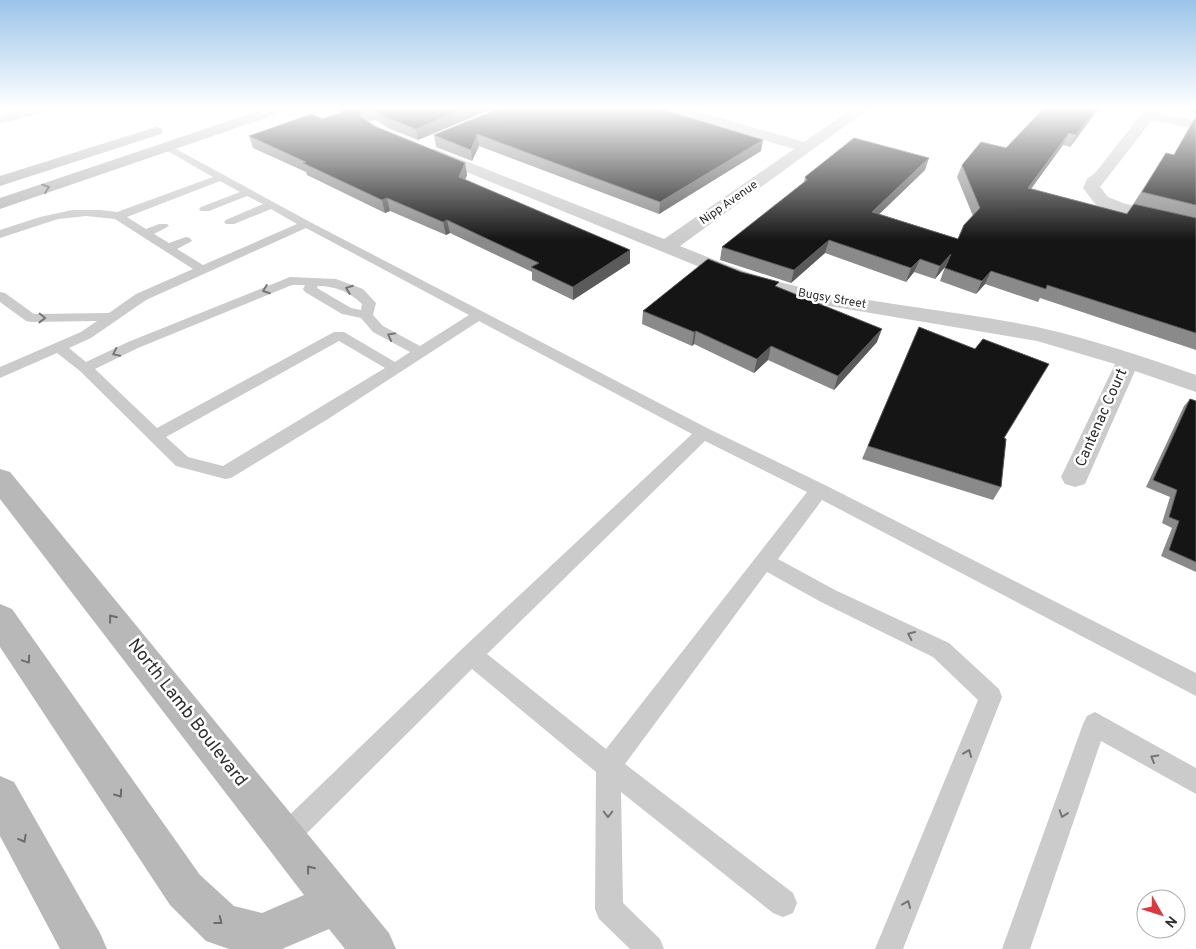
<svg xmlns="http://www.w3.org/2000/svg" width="1196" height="949" font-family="Overpass,sans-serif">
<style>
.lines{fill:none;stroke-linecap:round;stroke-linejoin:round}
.lane{fill:#cbcbcb;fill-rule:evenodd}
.street{fill:#cbcbcb;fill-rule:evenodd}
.secondary{fill:#b8b8b8;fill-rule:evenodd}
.wall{fill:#8a8a8a}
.shaded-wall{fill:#5b5b5b}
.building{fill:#151515;stroke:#5b5b5b}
.oneway{stroke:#6c6c6c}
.oneway2{stroke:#757575}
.labels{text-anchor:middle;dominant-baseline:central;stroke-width:5;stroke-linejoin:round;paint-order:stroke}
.far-street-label{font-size:12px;fill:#2e2e2e;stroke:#fff}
.street-label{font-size:15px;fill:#2e2e2e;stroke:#fff}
.near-street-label{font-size:18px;fill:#2e2e2e;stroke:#fff}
</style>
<rect width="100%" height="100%" fill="#fff"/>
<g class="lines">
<path class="lane" d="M167 144 310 222 709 429 825 485 1196 673V696L822 500 778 559 835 590 949 643 999 689 1002 697 903 949H875L978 700 933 657 821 602 767 572 625 764 793 893 797 903 793 913 783 917 773 913 621 792 623 903 660 939 664 949H630L599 919 595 909 596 772 472 669 294 846 285 850 276 846 272 837 276 828 463 648 692 434 479 321 328 419 231 478 225 479 176 466 80 371 57 353 0 378V367L81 332 97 321 31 322 26 321 0 302V292L5 293 34 314 109 313 136 294 193 269 115 219 86 216 58 219 0 238V230L40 217 72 210H101L117 212 213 177 164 149V145ZM220 181 240 192 201 207 199 209 201 211H209L247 196 263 204 226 220 224 222 226 224H234L271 209 297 224 203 265 177 249 192 241 190 238 186 237 169 243 154 234 169 226 167 224H159L146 229 127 217ZM306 228 469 315 420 346 383 326 373 315 376 303 363 289 336 279 290 277 128 342 86 362 69 348 91 338 146 300ZM292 285H305L303 289 305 292 342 314 361 318 373 332 410 352 395 362 344 332H334L157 428 95 369 138 348ZM318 286C335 286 350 292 362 304L361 310 351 308 317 288ZM339 341 385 368 223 466 188 457 166 437ZM705 441 807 492 606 749 487 654Z
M1095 712 1196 768V794L1101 741 1030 949H1002L1083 724 1087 716Z"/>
<path class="street" d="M30 107H53L51 110 0 124V116Z
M660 107H683L804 142 855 107H871L680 246C715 260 750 275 787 284 869 304 954 310 1037 327 1091 339 1144 357 1196 375V392L1135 371 1085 484 1075 487 1065 484 1061 477 1115 364 1037 341 817 304 739 283 425 155 422 152 425 149H435L664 239 794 149 662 110Z
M1144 107H1158L1156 112 1196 121V129L1152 120 1100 187 1108 197 1123 203 1196 222V232L1111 211 1096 205 1083 188 1087 179 1096 172 1141 114Z"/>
<path class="secondary" d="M270 107H291L289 110 0 209V198Z
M156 127 161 128 163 131 161 134 0 186V176Z
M0 469 10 472 352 888 389 933 396 949H345L329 929 282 949H229L206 941 170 905 0 647V604L12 609 200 875 234 906 262 913 304 895 0 499Z
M0 776 14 782 100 933 107 949H60L0 836Z"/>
</g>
<path class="wall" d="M355 107H496L418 140 388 128 376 120 366 121 374 126 465 163 467 175 465 180 630 250V263L573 300 532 280V272L450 233 446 235 390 211 385 213 307 175 306 172 253 148 249 136 323 119Z
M503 107 761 151 659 214 479 146 472 161 436 147 434 135Z
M1100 107 1070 147 1063 145 1031 189 1127 214 1166 153 1174 155 1196 116V350L1040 298 1038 302 985 284 976 294 940 281 945 267 935 279 914 272 906 282 825 253 791 283 720 260 722 247 804 182 805 177 925 170 879 214 958 239 973 216 957 177 962 165 1006 148Z
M1194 107H1196V113L1191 112Z
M778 287 877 342 834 390 768 360 754 373 694 344 692 346 642 324 643 311Z
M919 327 1004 438 1001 487 993 500 862 459Z
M1190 399 1196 401V572L1161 556 1172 528 1162 523 1170 497 1146 487 1184 406Z"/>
<path class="shaded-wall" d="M468 107H496L418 140 416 129Z
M1097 107H1100L1070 147 1076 135Z
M361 110 363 121 359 115Z
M1069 133 1063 145 1022 201 1028 188Z
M477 134 479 146 472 161 471 150Z
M763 140 761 151 659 214 660 202Z
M929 158 925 170 868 225 872 212Z
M465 163 467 175 461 190 459 177Z
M387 198 390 211 385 213 382 200Z
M447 220 450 233 446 235 443 222Z
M829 240 825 253 791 283 794 270Z
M630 250V263L573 300V287Z
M951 254 945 267 935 279 940 266Z
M920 259 914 272 906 282 911 268Z
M991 271 985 284 976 294 982 281Z
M882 329 877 342 834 390 838 376Z
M696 331 694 344 692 346 694 332Z
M771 346 768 360 754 373 757 359Z"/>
<path class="building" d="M355 107H468L416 129 385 117 373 109 361 110 359 115 374 126 465 163 459 177 630 250 573 287 531 267 539 263 447 220 443 222 387 198 382 200 303 163 306 162 249 136 312 114 323 119Z
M503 107H654L763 140 660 202 477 134 471 150 434 135Z
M1045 107H1097L1076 135 1069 133 1028 188 1127 214 1134 204 1196 218V333L1047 285 1046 289 991 271 982 281 945 268 951 254 940 266 920 259 911 268 829 240 794 270 722 247 807 180 805 177 854 138 929 158 872 212 958 239 964 225 980 208 962 165 981 142 1006 148Z
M1195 118H1196V205L1142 192 1166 153 1174 155Z
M708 259 741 272 779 282 775 286 882 329 838 376 771 346 757 359 696 331 694 332 643 311Z
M919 327 975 349 983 339 1049 364 1004 438 1006 439 1001 487 868 446Z
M1190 399 1196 401V562L1169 550 1179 521 1169 517 1177 490 1153 480Z"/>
<defs><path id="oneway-chevron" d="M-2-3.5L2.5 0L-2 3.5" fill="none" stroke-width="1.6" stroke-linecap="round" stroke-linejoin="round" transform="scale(1.25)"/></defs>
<g class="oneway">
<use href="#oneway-chevron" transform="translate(46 188) rotate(-19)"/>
<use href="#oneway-chevron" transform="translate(112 618) rotate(-128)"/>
<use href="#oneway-chevron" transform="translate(27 660) rotate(56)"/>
<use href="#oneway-chevron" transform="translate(119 794) rotate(55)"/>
<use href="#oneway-chevron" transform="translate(23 839) rotate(61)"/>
<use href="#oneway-chevron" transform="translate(310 869) rotate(-128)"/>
<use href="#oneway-chevron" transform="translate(219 921) rotate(38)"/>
</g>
<g class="oneway2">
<use href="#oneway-chevron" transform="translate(349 289) rotate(-159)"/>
<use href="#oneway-chevron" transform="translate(266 290) rotate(160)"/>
<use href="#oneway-chevron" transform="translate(42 318) rotate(1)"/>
<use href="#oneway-chevron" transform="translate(391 336) rotate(-151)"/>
<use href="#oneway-chevron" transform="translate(116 353) rotate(154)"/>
<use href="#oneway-chevron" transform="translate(911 635) rotate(-155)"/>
<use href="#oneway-chevron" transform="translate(968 753) rotate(-68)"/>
<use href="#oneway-chevron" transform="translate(1154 758) rotate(-150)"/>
<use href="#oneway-chevron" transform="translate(608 814) rotate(90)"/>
<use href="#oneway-chevron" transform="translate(1063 814) rotate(109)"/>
<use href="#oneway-chevron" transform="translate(907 904) rotate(-68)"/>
</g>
<linearGradient id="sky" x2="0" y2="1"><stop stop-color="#9bc4e9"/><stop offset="0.45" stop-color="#fff"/><stop offset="1" stop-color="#fff" stop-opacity="0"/></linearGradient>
<rect width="1196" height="240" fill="url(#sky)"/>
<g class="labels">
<g class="far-street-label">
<text transform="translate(729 203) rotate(-35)">Nipp Avenue</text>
<text transform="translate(832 299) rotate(10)">Bugsy Street</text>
</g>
<g class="street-label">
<text transform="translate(1102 418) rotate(-66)">Cantenac Court</text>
</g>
<g class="near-street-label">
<text transform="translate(187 713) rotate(52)">North Lamb Boulevard</text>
</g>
</g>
<g transform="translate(1161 914) rotate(129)"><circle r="24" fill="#ffffff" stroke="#ababab"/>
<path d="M0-4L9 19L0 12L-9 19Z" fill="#dd383f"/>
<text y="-8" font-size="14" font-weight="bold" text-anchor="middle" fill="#2e2e2e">N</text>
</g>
</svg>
